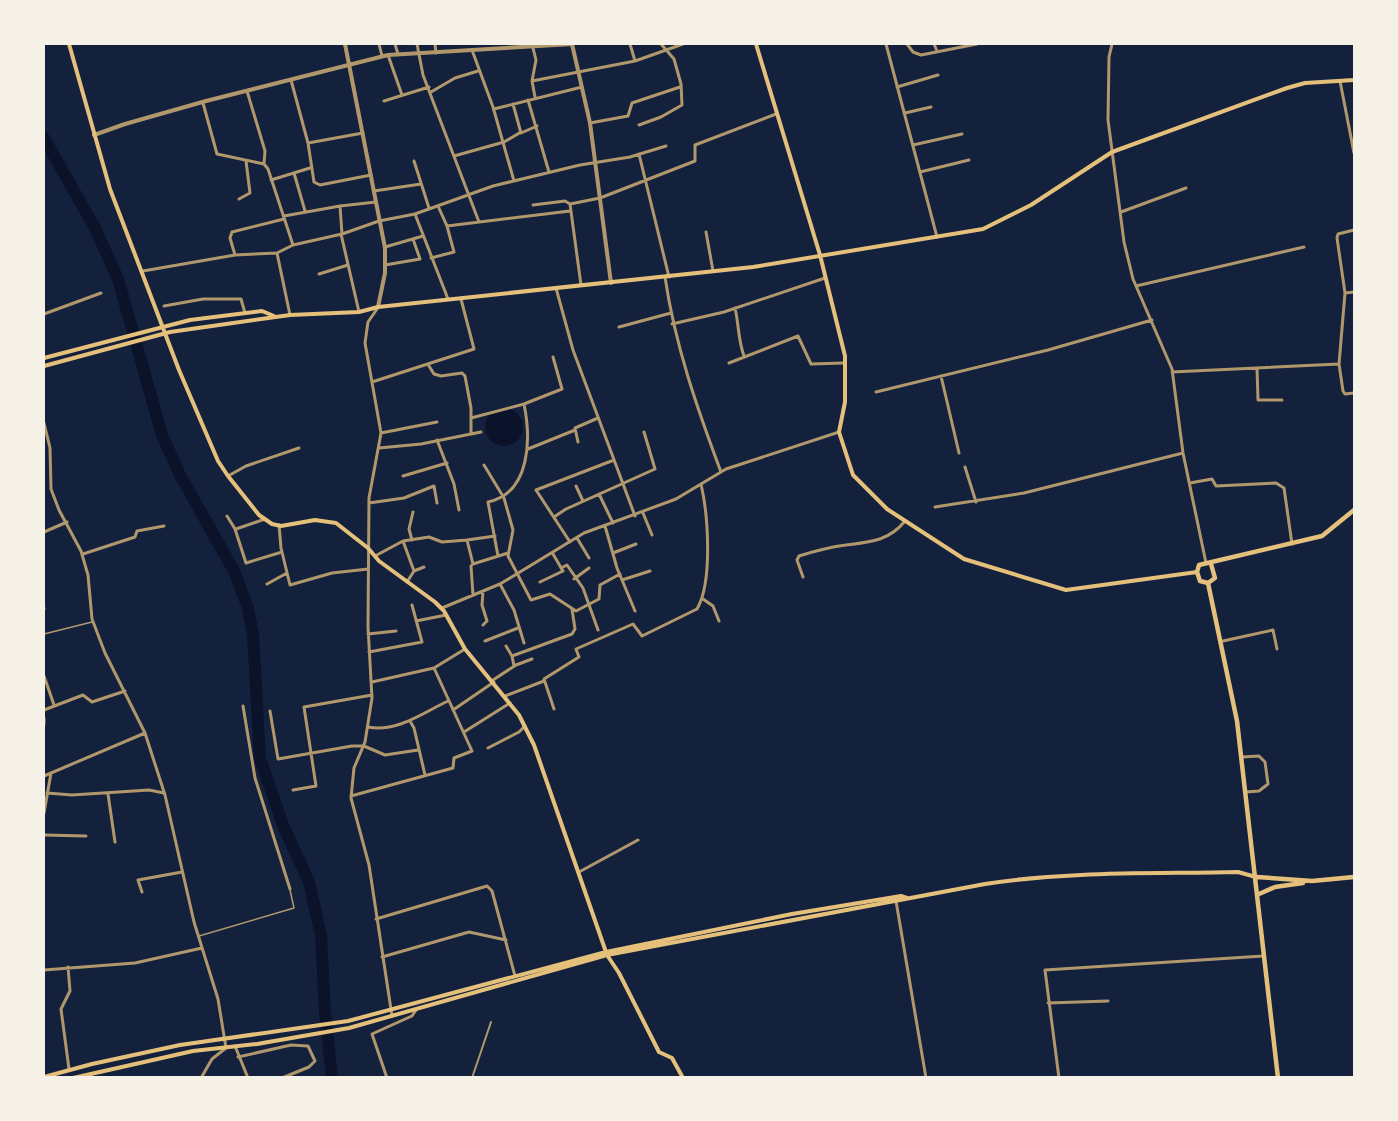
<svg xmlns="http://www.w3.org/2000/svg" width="1398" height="1121" font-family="'Open Sans',sans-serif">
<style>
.water{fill:#0b132b}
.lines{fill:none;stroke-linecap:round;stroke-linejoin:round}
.river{stroke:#0b132b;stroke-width:12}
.service{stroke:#b1986c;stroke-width:1.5}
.pedestrian{stroke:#b1986c;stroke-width:2}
.minor{stroke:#b1986c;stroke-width:3}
.tertiary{stroke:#b1986c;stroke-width:4}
.secondary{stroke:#e5c07b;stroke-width:4}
.trunk{stroke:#e5c07b;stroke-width:4.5}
</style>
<rect width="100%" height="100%" fill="#14213d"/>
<path class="water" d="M485 427a19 19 0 1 1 38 0a19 19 0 1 1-38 0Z"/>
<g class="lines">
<path class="river" d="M44 138 95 228 118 279 162 435 180 475 234 571 248 608 253 634 260 758 283 825 309 882 321 935 325 1012 332 1078"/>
<path class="service" d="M44 634 92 622
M199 936 294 908 290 890"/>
<path class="pedestrian" d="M472 1078 491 1022"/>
<path class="minor" d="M379 44 382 56
M395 44 398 54
M417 44 423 75 479 222
M435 44 436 53
M532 44 536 60 532 81 535 97
M630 44 635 61
M886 44 937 237
M907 44 913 52 921 55 977 44
M934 44 937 51
M1112 44 1109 57 1108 120 1124 242 1133 279 1172 369 1183 453 1206 563
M472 50 493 107 514 181
M388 55 402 95
M291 80 308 143 314 182 320 185 371 175
M532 81 635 61 683 44
M1340 81 1354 153
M897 87 938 75
M247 91 265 151 264 164
M431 92 455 78 478 71
M528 100 549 172
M384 101 429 87
M203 103 217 154 264 164 268 169 293 245
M513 104 521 133 537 126
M494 109 582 87
M905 113 931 107
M590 123 628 116 632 103 680 87
M639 125 661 117 682 105 681 84 674 59 661 44
M308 143 363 133
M913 145 962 134
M639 154 669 277
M454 156 504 142 521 132
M414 161 429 208
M920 172 969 160
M294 173 305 211
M271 180 310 168
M374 191 421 184
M239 199 250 193 246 161
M570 204 600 198 695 161V145L776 114
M533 205 565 201 570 204 581 285
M1121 212 1186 188
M415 214 448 299
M284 216 340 206
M447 226 570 211
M706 232 713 271
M341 234 359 312
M342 234 340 206 376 202
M385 247 423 236
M277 253 290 315
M235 255 230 238 232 232 284 219
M431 258 454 252 447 226 438 206
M385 265 420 259 413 239
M143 271 235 255 277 253 293 245 342 234 379 221 415 214 493 186 580 165 630 157 666 146
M319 274 348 265
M665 277C675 345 697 408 721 472
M1136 286 1304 247
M556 288 573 350 635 516
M1345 293 1354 292
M164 306 203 299H241L245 313
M735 308C739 325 738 340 744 356
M377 309 368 322 365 343 381 433 369 498 368 627 372 698 365 742 354 768 351 798 369 865 392 1016
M44 314 101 293
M672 324 724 312 825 278
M619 327 671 313
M729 363 798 336 811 364 844 363
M1339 364 1343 391 1345 394 1354 393
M429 366 434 374 441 376 462 373 465 376 471 408V434
M1257 368 1258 400H1282
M1172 372 1339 364 1345 293 1337 238 1338 234 1354 230
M941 376 959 453
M372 382 474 349 461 299
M876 392 1048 350 1152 320
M471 418 524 404
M44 423 50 448 51 489 59 510 81 551 88 575 92 619 105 653 145 733 165 795 194 922 218 999 226 1048 212 1059 201 1078
M381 433 437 422
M437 440 454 484 459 510
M578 442 575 428 598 418
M379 448 421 444 481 432
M528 449 575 430
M484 465 504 498 513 530 508 556 531 600 550 594 576 611 599 599 600 585 620 574
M965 467 976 502
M228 476 246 466 299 448
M403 476 447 463
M1190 483 1212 479 1216 486 1276 483 1284 488 1292 544
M576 486 583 501
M599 494 613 523
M369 503 404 498 434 486 437 503
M935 507 1024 493 1183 453
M643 513 652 535
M227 516 235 529 246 563 282 552
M554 517 566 509 655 469 644 432
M279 525 281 548 290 585 332 573 368 569
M605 526 617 568 635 611
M236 529 265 519
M44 532 67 522
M577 538 589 558
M412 540 409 529 413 512
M467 540 473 564 471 566 473 595
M403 541 414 571 407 582
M570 542 536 490 614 460
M613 553 636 544
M83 554 135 537 137 531 164 526
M375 556 403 541 429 537 442 542 467 540 495 536
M498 556 488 502C531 493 531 438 524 404L562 389 553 357
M473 564 508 553
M561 568 567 565 583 588 598 630
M414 571 424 567
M803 577 797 560 799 556C815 551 830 547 846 545 870 542 889 541 905 521
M574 579 589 568
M622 580 650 571
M540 582 563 571 553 554
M267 584 287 573
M500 584 514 610 524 643
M483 591 482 605 487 621 483 625
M703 599 713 606 719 621
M44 608V609
M442 608 500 584 584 533 676 499 726 469 839 432
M416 621 446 615
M368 634 396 631
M485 641 518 628
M1223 641 1273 630 1277 649
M506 646 512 656 514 666
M369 652 422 642 412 605
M512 656 572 634 575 629 572 609
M44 676 54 705
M493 680 516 665 532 659
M372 682 434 668
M505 696 544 681
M243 706 255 778 290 889
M554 709 544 679 579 657 576 649 633 624 642 636 697 609C713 582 708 514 701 484
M44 710 83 695 92 702 125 691
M453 710 494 682
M270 711 278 759 352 746H364L385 755 418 750
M44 718V724
M410 721 414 728 425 775
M368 727C397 733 424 712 448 701
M464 732 510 703
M488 748 519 732 525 726
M1242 757 1259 756 1265 762 1268 784 1259 791 1246 792
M44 776 145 733
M293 790 316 786 304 707 372 695
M47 793 72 795 149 790 164 793
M108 794 115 842
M351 796 453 768 454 758 472 751 434 668 465 649
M44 813 51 773
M44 835 86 836
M579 872 638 840
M142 892 138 880 182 872
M896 901 926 1078
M376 919 487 886 492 891 515 976
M382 957 469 932 506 940
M68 967 70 991 61 1009 69 1069
M44 970 135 963 202 948
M1048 1003 1108 1001
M235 1046 248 1078
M238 1057 291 1045 308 1046 315 1061 309 1067 282 1078
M387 1078 372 1034 412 1016 416 1010
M1059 1078 1045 970 1263 956"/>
<path class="tertiary" d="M345 44 385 248V273L378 307
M572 44 590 123 611 283
M94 135 125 124 206 101 388 55 573 44"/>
<path class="secondary" d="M69 44 110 189 179 370 218 461 228 476 259 515 272 524 281 526 315 520 336 523 368 548 379 561 435 602 444 611 465 649 519 715 534 745 607 955 619 973 659 1052 672 1058 683 1078
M756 44 820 255 845 356V402L839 432 853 475 887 509 964 559 1066 590 1197 572
M44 358 190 320 262 311 274 316
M44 366 170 332 290 315 359 312 378 307 753 267 983 229 1031 205 1112 152 1287 88 1305 83 1354 80
M44 1077 92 1064 180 1045 348 1021 606 952 792 914 901 896 907 898
M73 1078 193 1051 257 1044 349 1028 607 955 985 884C1068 871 1154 874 1238 872L1256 877"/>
<path class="trunk" d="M1208 583 1237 721 1278 1078
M1208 583 1200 581 1197 572 1199 565 1322 536 1354 510
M1208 583 1215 578 1211 564
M1257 877 1312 881 1354 877
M1259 894 1275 887 1303 883"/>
</g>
<rect width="1398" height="1121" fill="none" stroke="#f6f1e7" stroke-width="90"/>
</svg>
